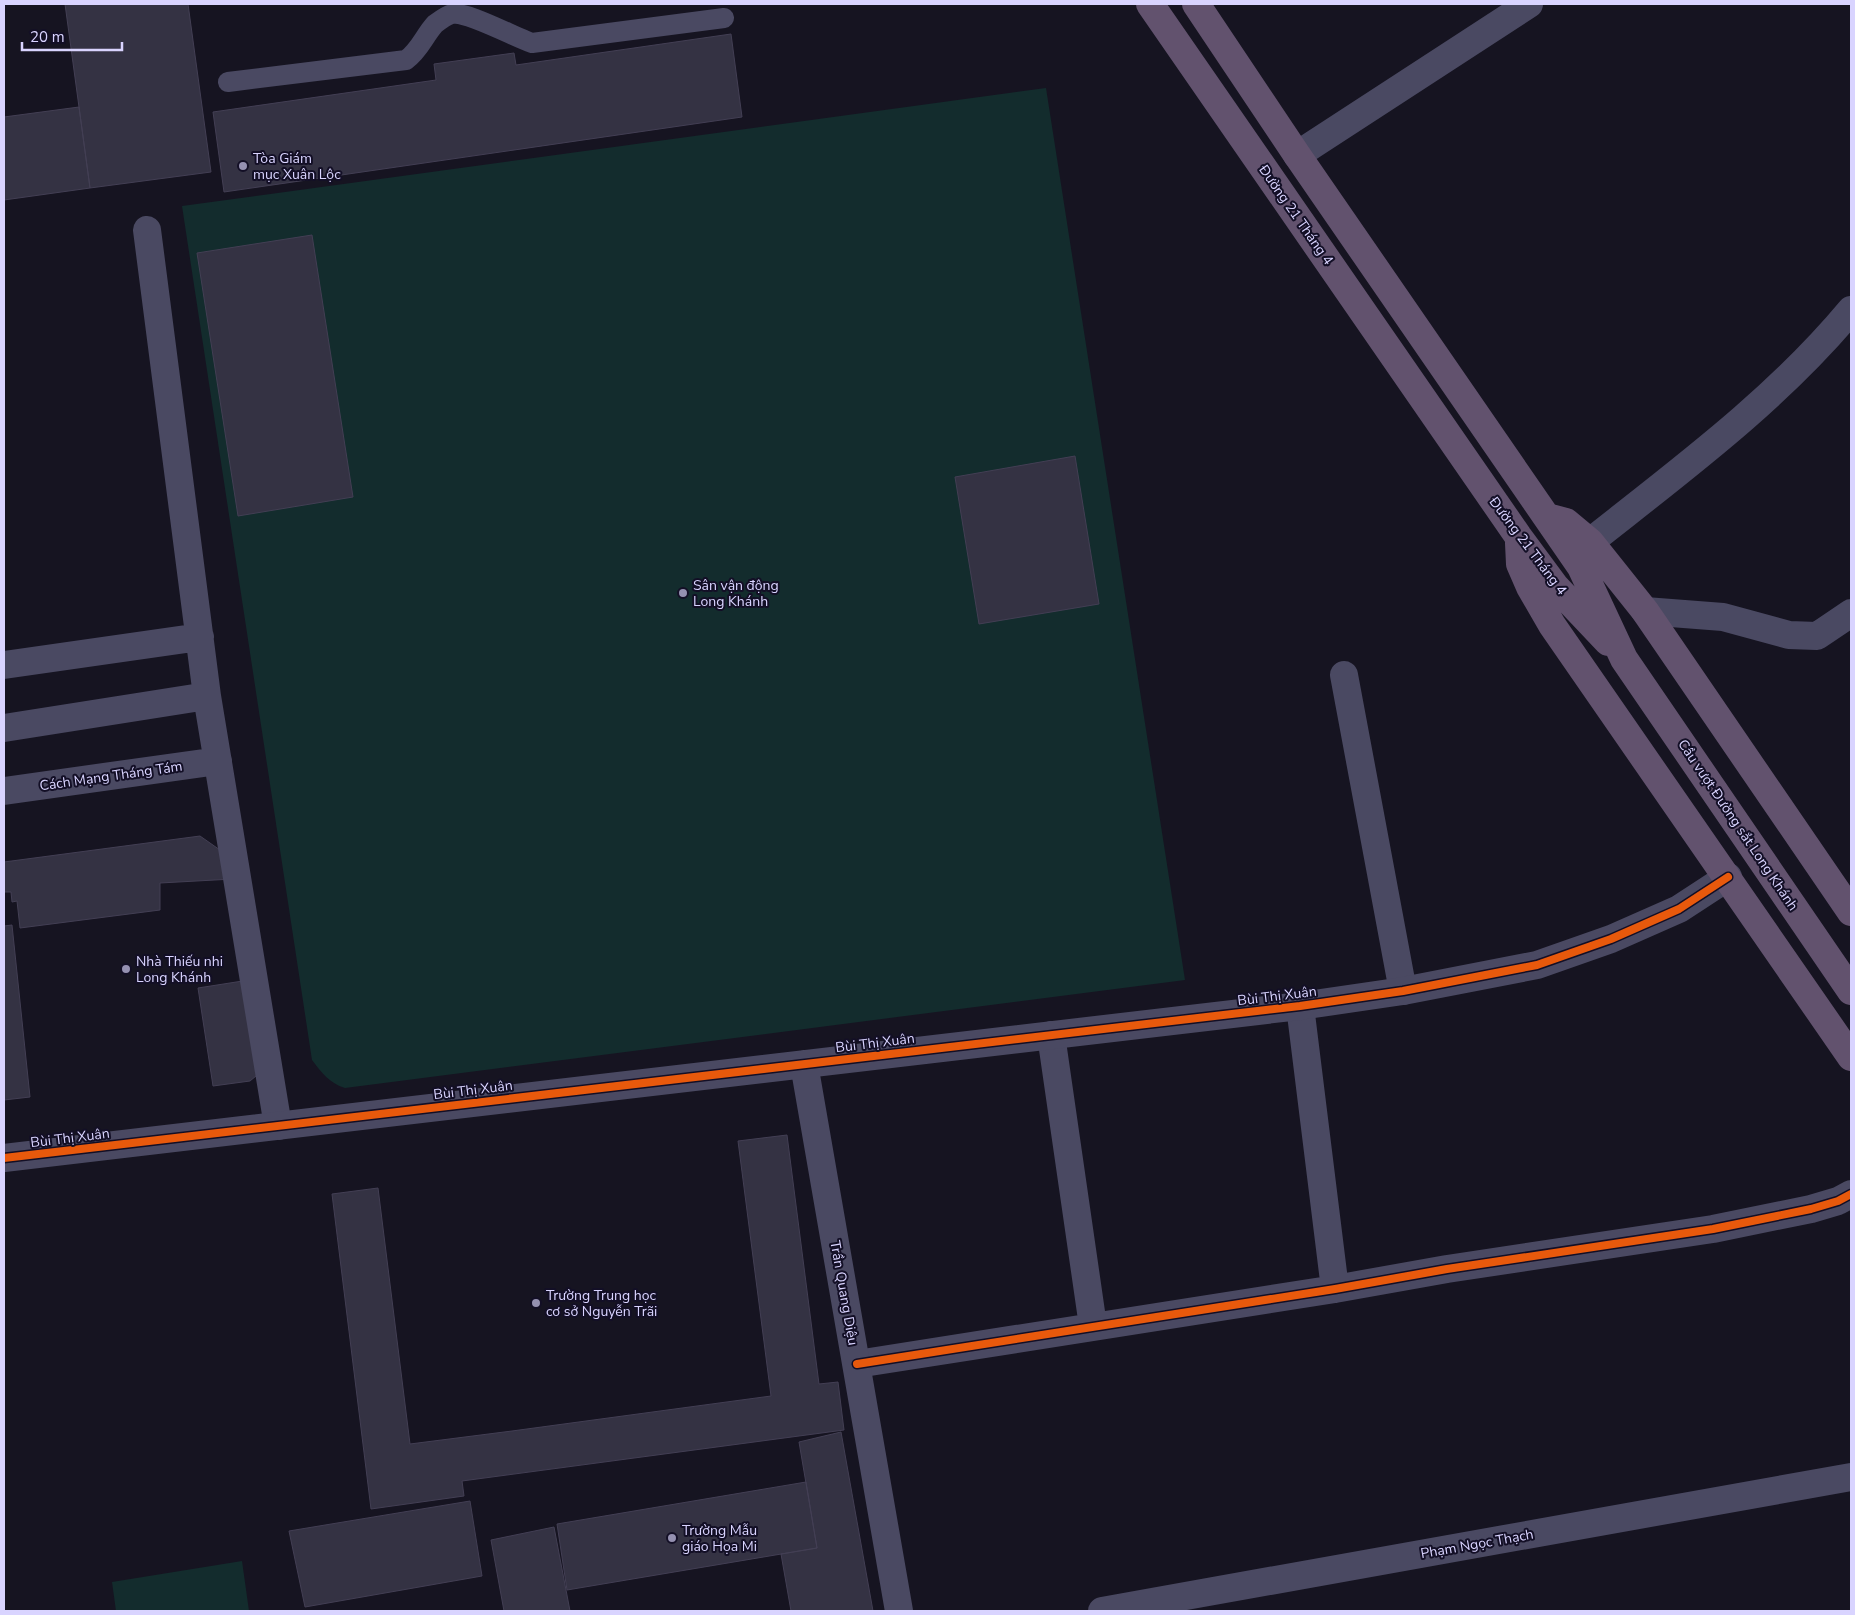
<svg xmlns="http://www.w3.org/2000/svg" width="1855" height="1615" font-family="'Nunito Sans',sans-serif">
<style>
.pitch{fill:#132c2d}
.building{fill:#343243;stroke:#433f54}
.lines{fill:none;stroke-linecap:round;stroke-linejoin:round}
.service{stroke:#4a4962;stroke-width:20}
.minor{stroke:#4a4962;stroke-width:28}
.tertiary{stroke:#4a4962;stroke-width:28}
.trunk{stroke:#62526e;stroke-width:28}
.cycleway-casing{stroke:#130f26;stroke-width:11}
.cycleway{stroke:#e8590c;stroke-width:8}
.poi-dot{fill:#9591b1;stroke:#130f26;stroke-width:2}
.labels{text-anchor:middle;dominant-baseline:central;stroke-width:4;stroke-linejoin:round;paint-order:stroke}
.poi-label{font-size:14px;fill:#d9d4ff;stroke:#130f26;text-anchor:start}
.street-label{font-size:14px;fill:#d9d4ff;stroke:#130f26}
</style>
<rect width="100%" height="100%" fill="#161421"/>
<path class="pitch" d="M1046 88 1185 980 345 1088C329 1083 322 1073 312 1060L182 206Z
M242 1561 249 1611H116L112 1582Z"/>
<path class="building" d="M65 4H188L211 172 90 188Z
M731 34 742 117 224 192 213 112 436 80 434 64 514 53 516 65Z
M79 107 90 188 4 200V117Z
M312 235 353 497 238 516 197 253Z
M1075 456 1099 604 979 624 955 477Z
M200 836 230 857 233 879 160 883V910L20 928 17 901 12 902 11 892H4V862Z
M12 925 30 1097 4 1100V926Z
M249 980 262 1071 250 1081 213 1086 198 988Z
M787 1135 819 1384 838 1382 844 1430 462 1481 464 1496 371 1509 332 1194 378 1188 410 1444 512 1431 771 1396 738 1141Z
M841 1432 873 1611H791L781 1554 817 1548 799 1442Z
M806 1482 817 1548 567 1590 557 1524Z
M470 1501 482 1576 305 1607 289 1531Z
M554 1527 570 1611H504L491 1540Z"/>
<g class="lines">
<path class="service" d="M228 82 406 60C420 50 424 36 435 24 439 21 447 15 452 14 467 11 514 37 532 43L724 18"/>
<path class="minor" d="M1297 155 1529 4
M147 230 207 696 278 1126
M1590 542C1681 470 1776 400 1851 310
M1645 611 1723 617 1789 635 1817 636 1851 613
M4 665 200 637
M1344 675 1403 991
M4 728 207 696
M4 791 218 761
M1300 1006 1335 1289
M1051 1035 1093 1326
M857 1364 1335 1289 1447 1269 1713 1229 1811 1209 1838 1201 1851 1194
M1102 1611 1851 1477"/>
<path class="tertiary" d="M804 1064 899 1611
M4 1158 1300 1006 1403 991 1537 965 1611 939 1679 909 1728 877"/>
<path class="trunk" d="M1150 4 1518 536 1555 586 1608 642
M1196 4 1297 155 1581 567 1624 659 1851 991
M1551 518 1566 522 1590 542 1645 611 1851 912
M1519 543 1520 564 1530 587 1552 625 1851 1057"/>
<g class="cycleway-casing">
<path id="cycleway" d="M4 1158 1300 1006 1403 991 1537 965 1611 939 1679 909 1728 877
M857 1364 1335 1289 1447 1269 1713 1229 1811 1209 1838 1201 1851 1194"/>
</g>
<use href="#cycleway" class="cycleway"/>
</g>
<g class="poi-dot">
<circle cx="243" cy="166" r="5"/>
<circle cx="683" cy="593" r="5"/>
<circle cx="126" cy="969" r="5"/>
<circle cx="536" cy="1303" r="5"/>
<circle cx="672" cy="1538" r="5"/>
</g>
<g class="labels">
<g class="poi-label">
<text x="253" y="158">Tòa Giám<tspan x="253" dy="16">mục Xuân Lộc</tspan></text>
<text x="693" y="585">Sân vận động<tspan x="693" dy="16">Long Khánh</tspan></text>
<text x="136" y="961">Nhà Thiếu nhi<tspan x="136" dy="16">Long Khánh</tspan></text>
<text x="546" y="1295">Trường Trung học<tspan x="546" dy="16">cơ sở Nguyễn Trãi</tspan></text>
<text x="682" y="1530">Trường Mẫu<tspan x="682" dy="16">giáo Họa Mi</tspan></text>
</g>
<g class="street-label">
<text transform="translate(1296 215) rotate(55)">Đường 21 Tháng 4</text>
<text transform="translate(1528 546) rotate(53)">Đường 21 Tháng 4</text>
<text transform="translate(111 776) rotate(-8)">Cách Mạng Tháng Tám</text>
<text transform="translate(1738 825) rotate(56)">Cầu vượt Đường sắt Long Khánh</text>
<text transform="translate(1277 996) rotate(-7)">Bùi Thị Xuân</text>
<text transform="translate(875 1043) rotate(-7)">Bùi Thị Xuân</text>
<text transform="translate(473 1090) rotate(-7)">Bùi Thị Xuân</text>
<text transform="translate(70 1138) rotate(-7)">Bùi Thị Xuân</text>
<text transform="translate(844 1293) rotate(80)">Trần Quang Diệu</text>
<text transform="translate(1477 1544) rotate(-10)">Phạm Ngọc Thạch</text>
</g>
</g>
<rect width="1855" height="1615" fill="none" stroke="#d9d4ff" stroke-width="10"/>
<path d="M22 42v8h100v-8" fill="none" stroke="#d9d4ff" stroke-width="2.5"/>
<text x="30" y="42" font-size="15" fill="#d9d4ff" stroke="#130f26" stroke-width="4" paint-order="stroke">20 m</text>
</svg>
